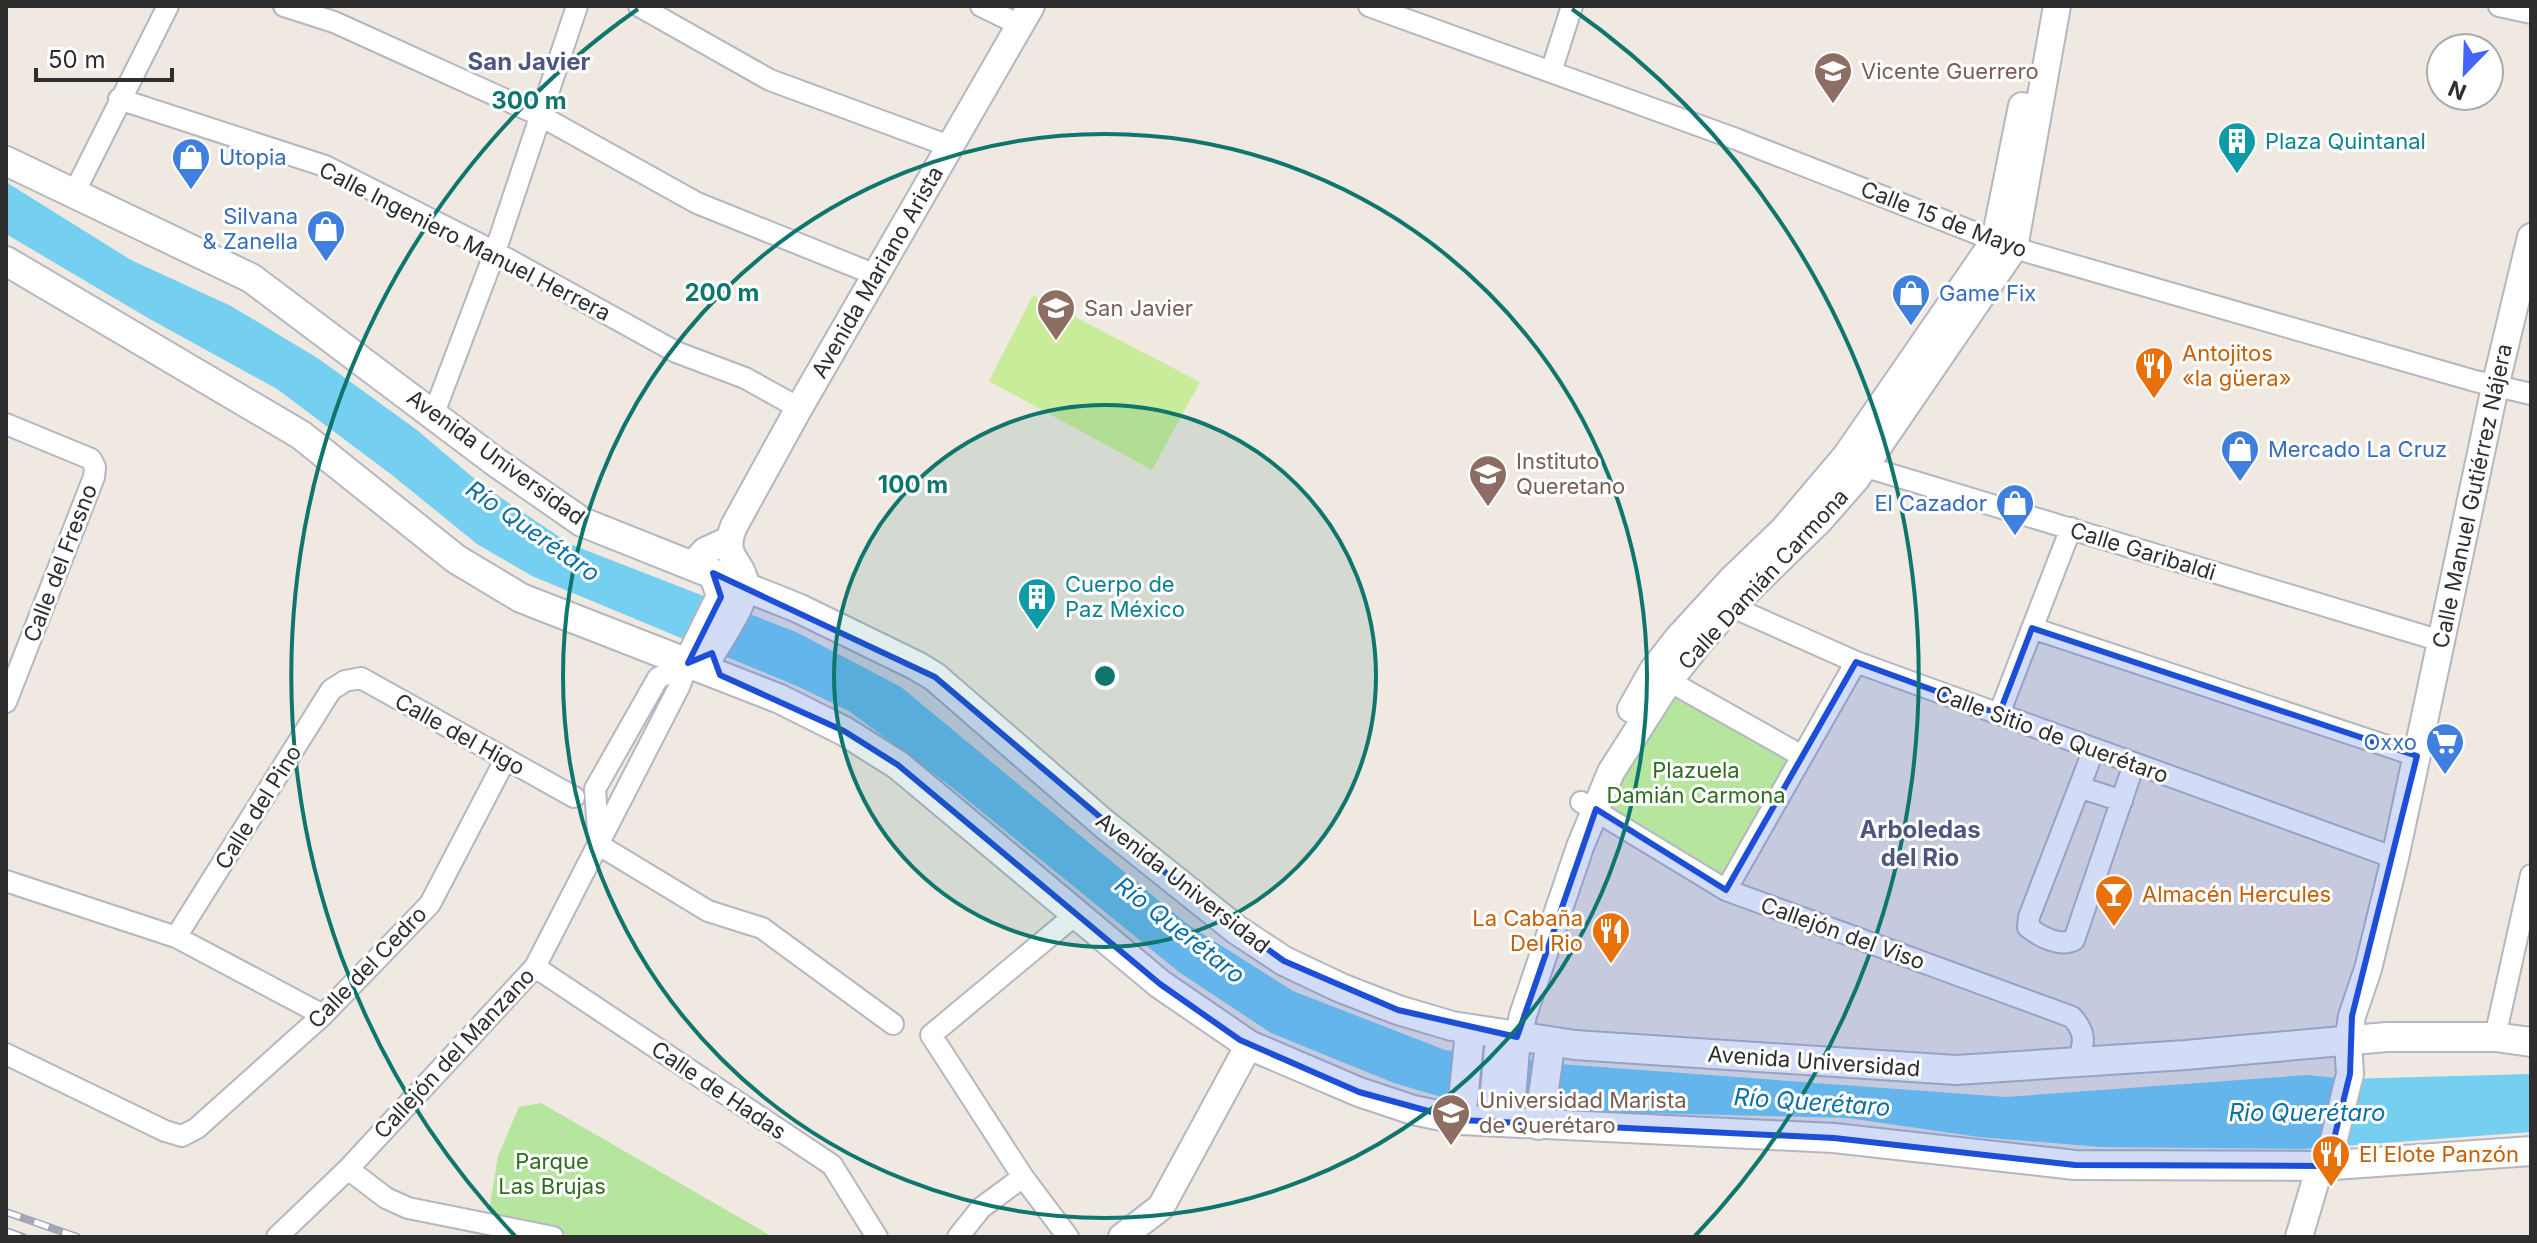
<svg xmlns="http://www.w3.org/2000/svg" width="2537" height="1243" font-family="Inter,sans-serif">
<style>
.green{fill:#b6e59e}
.pitch{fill:#c9ec9a}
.water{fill:#75cff0}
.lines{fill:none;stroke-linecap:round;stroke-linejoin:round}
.minor-casing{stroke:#b4b7c1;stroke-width:24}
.tertiary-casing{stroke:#b4b7c1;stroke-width:30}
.secondary-casing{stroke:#b4b7c1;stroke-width:32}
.minor{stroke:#fff;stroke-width:20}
.tertiary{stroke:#fff;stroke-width:26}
.secondary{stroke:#fff;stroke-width:28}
.rail-casing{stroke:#a3a6b8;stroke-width:8}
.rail{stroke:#fff;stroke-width:5;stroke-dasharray:15;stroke-linecap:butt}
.marked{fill:#1d4ed8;fill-opacity:0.2;stroke:#1d4ed8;stroke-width:6;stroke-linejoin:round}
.ring{fill:none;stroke:#0f766e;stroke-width:4}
.labels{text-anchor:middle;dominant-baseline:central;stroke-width:6;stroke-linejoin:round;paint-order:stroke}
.education-label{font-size:22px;fill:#785e54;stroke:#fff;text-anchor:start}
.culture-label{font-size:22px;fill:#0d838f;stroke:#fff;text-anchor:start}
.shop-label{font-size:22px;fill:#366cbe;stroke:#fff;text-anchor:start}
.street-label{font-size:22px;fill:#2e2e2e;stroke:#fff}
.food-label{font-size:22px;fill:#c56008;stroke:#fff;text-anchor:start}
.park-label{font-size:22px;fill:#2c6e1b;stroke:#fff}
.neighbourhood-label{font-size:24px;font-weight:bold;fill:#4d5680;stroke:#fff}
.water-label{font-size:24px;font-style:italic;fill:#0d6fa3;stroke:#fff}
.centre{fill:#0f766e;stroke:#fff;stroke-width:4}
.ring-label{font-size:24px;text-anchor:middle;font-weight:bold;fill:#0f766e;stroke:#fff;stroke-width:6;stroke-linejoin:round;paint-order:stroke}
</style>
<rect width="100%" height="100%" fill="#efe9e1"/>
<path class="green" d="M1671 692 1791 759 1723 878 1606 806Z
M541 1103 773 1237H578L488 1217 498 1156 519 1107Z"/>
<path class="pitch" d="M1033 295 1200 382 1152 470 989 381Z"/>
<path class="water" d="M6 182 131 260 231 306 319 359 417 430 482 485 570 544 796 632 901 687 1187 924 1293 991 1445 1050 1560 1064 2006 1097 2308 1075 2345 1079 2531 1074V1132L2303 1149 2101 1147 1979 1137 1848 1118 1558 1111 1448 1099 1394 1083 1271 1033 1179 972 949 785 849 711 799 687 532 576 477 544 392 475 277 389 148 318 6 234Z"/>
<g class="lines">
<g class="minor-casing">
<path id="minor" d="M284 6 334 22 539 115 697 203 876 275
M639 6 770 80 949 146
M981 6 1020 25
M1369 6 1736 139 2014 248 2475 381 2531 394
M2499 6 2531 13
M1551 72 1572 6
M119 99 325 166 495 252 676 352 745 378 799 408
M74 193 168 6
M434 413 495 252 577 6
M6 424 91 459 95 467 94 477 6 702
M1853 460 1863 466 2441 641
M1719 601 1856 662 2395 858
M2032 628 2417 756
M1669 681 1802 756
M1999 714 2071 528
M2094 749 2029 917 2028 927C2040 937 2060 947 2074 940L2134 764
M2079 787 2122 801
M1581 802 1726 890 2072 1017C2087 1034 2084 1042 2078 1063
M599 845 708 911 762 928 893 1024
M599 845 595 789 658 678 688 663
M6 881 176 937 323 1015
M1726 890 1856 662
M176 937 331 690 345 681 361 678 574 797
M535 967 832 1165 877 1237
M2495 1037 2531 875
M6 1054 165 1131 182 1136 197 1128 323 1015 430 904 505 760
M348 1169 386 1198 408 1208 553 1237
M277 1237 348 1169 535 967 679 687 688 663
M958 1237 981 1208 1023 1177
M1068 1237 1023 1177 931 1035 1075 915"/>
</g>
<g class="tertiary-casing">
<path id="tertiary" d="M692 565 705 551 729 540
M710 657C719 640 746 603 745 584 743 560 720 559 734 526L799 408 1031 6
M1631 709 1653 670 1678 638 1733 578 1784 529 1846 456 1995 240 2022 106
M1491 1122 1499 1038
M1510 1123 1516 1049 1523 1015 1580 847 1611 772 1669 681 1699 643 1731 607 1820 520 1856 479 2014 248 2057 6
M1122 1237 1161 1207 1249 1045
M2299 1237 2320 1166 2331 1151 2350 1074 2348 1041 2352 1016 2368 969 2395 858 2495 387 2531 237"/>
</g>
<g class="secondary-casing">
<path id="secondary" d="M6 161 251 278 497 463 582 522 798 608 917 666 935 677 1103 823 1237 930 1284 961 1341 988 1398 1010 1452 1026 1575 1045 1956 1070 2186 1055 2387 1037H2495L2531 1042
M6 261 301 435 456 559 521 598 780 699 844 731 898 765 1160 984 1249 1045 1359 1092 1413 1110 1461 1120 1834 1138 2075 1165 2320 1166 2531 1151
M688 663 721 596 713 573
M1461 1120 1469 1042 1466 1029
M1539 1125 1549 1053 1555 1043"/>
</g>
<use href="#minor" class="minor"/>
<use href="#tertiary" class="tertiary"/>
<use href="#secondary" class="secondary"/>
<g class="rail-casing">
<path id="rail" d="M6 1212 77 1237
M6 1231 23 1237"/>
</g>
<use href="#rail" class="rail"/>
</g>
<path class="marked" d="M713 573 935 677 1192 895 1284 961 1398 1010 1517 1037 1596 809 1726 890 1856 662 1999 714 2032 628 2417 756 2352 1016 2350 1074 2331 1151 2320 1166 2075 1165 1834 1138 1461 1120 1359 1092 1240 1040 1160 984 898 765 844 731 720 675 712 653 688 663 721 597Z"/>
<circle cx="1105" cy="676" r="271" fill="#0f766e" fill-opacity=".12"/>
<g class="ring">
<circle cx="1105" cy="676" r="271"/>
<circle cx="1105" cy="676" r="542"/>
<path d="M515 1236A814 814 0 0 1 638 9M1572 9A814 814 0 0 1 1695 1236"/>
</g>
<defs>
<g id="school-pin" transform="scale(2)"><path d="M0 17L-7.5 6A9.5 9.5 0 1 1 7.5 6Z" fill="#8d6e63" stroke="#fff"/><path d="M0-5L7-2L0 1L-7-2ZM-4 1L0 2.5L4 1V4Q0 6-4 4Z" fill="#fff"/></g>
<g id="building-pin" transform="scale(2)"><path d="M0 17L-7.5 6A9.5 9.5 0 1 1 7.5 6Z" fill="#0f9aa8" stroke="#fff"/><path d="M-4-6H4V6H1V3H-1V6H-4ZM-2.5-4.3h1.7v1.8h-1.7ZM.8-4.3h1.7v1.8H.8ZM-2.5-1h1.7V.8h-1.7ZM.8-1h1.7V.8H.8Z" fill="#fff"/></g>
<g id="shop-pin" transform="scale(2)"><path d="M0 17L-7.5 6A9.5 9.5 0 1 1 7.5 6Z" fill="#3f7fe0" stroke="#fff"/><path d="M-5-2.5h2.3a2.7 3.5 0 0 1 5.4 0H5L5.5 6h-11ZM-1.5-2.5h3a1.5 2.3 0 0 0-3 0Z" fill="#fff"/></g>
<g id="restaurant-pin" transform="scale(2)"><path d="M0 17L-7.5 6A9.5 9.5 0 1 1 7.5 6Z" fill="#e8710a" stroke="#fff"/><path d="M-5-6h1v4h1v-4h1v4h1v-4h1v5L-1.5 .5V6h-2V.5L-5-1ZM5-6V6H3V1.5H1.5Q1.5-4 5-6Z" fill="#fff"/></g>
<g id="supermarket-pin" transform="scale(2)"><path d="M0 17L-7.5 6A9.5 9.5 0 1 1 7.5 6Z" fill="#3f7fe0" stroke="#fff"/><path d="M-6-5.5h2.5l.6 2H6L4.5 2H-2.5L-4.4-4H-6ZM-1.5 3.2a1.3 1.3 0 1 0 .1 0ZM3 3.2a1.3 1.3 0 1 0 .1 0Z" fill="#fff"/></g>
<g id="bar-pin" transform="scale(2)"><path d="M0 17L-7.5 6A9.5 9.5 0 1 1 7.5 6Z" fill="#e8710a" stroke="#fff"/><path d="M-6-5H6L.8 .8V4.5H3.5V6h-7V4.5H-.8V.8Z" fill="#fff"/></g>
<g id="university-pin" transform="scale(2)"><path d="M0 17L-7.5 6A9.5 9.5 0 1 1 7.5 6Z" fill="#8d6e63" stroke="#fff"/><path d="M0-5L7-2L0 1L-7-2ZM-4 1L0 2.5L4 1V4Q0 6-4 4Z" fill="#fff"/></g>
</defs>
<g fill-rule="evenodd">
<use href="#school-pin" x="1833" y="71"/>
<use href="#building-pin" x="2237" y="141"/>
<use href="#shop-pin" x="191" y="157"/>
<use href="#shop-pin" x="326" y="229"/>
<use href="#shop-pin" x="1911" y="293"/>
<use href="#school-pin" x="1056" y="308"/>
<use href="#restaurant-pin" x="2154" y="366"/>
<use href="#shop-pin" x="2240" y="449"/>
<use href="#school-pin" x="1488" y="474"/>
<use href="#shop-pin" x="2015" y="503"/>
<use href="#building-pin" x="1037" y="597"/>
<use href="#supermarket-pin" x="2445" y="742"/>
<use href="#bar-pin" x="2114" y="894"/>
<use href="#restaurant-pin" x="1611" y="931"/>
<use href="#university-pin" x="1451" y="1113"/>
<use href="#restaurant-pin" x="2331" y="1154"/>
</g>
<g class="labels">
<g class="education-label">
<text x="1861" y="71">Vicente Guerrero</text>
<text x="1084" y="308">San Javier</text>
<text x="1516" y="461">Instituto<tspan x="1516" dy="25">Queretano</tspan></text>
<text x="1479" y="1100">Universidad Marista<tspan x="1479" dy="25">de Querétaro</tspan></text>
</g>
<g class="culture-label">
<text x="2265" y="141">Plaza Quintanal</text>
<text x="1065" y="584">Cuerpo de<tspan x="1065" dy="25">Paz México</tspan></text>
</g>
<g class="shop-label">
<text x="219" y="157">Utopia</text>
<text x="298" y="216" text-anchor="end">Silvana<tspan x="298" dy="25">&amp; Zanella</tspan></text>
<text x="1939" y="293">Game Fix</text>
<text x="2268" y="449">Mercado La Cruz</text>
<text x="1987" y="503" text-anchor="end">El Cazador</text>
<text x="2417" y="742" text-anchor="end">Oxxo</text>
</g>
<g class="street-label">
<text transform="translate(1944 219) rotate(21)">Calle 15 de Mayo</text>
<text transform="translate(465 241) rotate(27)">Calle Ingeniero Manuel Herrera</text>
<text transform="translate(877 272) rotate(-60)">Avenida Mariano Arista</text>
<text transform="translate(496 457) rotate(36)">Avenida Universidad</text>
<text transform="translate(2472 496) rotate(-78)">Calle Manuel Gutiérrez Nájera</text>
<text transform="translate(2143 551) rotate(17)">Calle Garibaldi</text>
<text transform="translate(60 563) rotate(-69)">Calle del Fresno</text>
<text transform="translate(1763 579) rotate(-47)">Calle Damián Carmona</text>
<text transform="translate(460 734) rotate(29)">Calle del Higo</text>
<text transform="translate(2052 734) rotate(20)">Calle Sitio de Querétaro</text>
<text transform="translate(258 807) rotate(-58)">Calle del Pino</text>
<text transform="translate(1183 883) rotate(38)">Avenida Universidad</text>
<text transform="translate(1843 933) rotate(20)">Callejón del Viso</text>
<text transform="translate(367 967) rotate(-46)">Calle del Cedro</text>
<text transform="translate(454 1053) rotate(-47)">Callejón del Manzano</text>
<text transform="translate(1814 1061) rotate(4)">Avenida Universidad</text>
<text transform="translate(719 1090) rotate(34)">Calle de Hadas</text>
</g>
<g class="food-label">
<text x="2182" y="353">Antojitos<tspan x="2182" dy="25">«la güera»</tspan></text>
<text x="2142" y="894">Almacén Hercules</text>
<text x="1583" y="918" text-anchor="end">La Cabaña<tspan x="1583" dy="25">Del Rio</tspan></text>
<text x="2359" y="1154">El Elote Panzón</text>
</g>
<g class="park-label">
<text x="1696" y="770">Plazuela<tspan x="1696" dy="25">Damián Carmona</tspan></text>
<text x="552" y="1161">Parque<tspan x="552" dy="25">Las Brujas</tspan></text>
</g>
<g class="neighbourhood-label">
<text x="529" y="61">San Javier</text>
<text x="1920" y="829">Arboledas<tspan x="1920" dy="28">del Rio</tspan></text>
</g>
<g class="water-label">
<text transform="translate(533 531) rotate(35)">Río Querétaro</text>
<text transform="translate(1180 930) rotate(38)">Río Querétaro</text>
<text transform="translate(1812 1102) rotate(4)">Río Querétaro</text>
<text x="2307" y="1112">Rio Querétaro</text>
</g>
</g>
<circle cx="1105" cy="676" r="12" class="centre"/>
<g class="ring-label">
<text x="529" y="109">300 m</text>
<text x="722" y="301">200 m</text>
<text x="913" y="493">100 m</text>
</g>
<rect width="2537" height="1243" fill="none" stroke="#2e2e2e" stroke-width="16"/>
<g transform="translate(2465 72) rotate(203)"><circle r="38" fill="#ffffff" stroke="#ababab" stroke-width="2"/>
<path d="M0-6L14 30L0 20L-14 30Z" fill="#4264fb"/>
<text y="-12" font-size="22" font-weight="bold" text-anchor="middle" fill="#2e2e2e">N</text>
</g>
<path d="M36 68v12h136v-12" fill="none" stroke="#2e2e2e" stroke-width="4"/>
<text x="48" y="68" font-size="24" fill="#2e2e2e" stroke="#ffffff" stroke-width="6" paint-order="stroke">50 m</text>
</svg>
